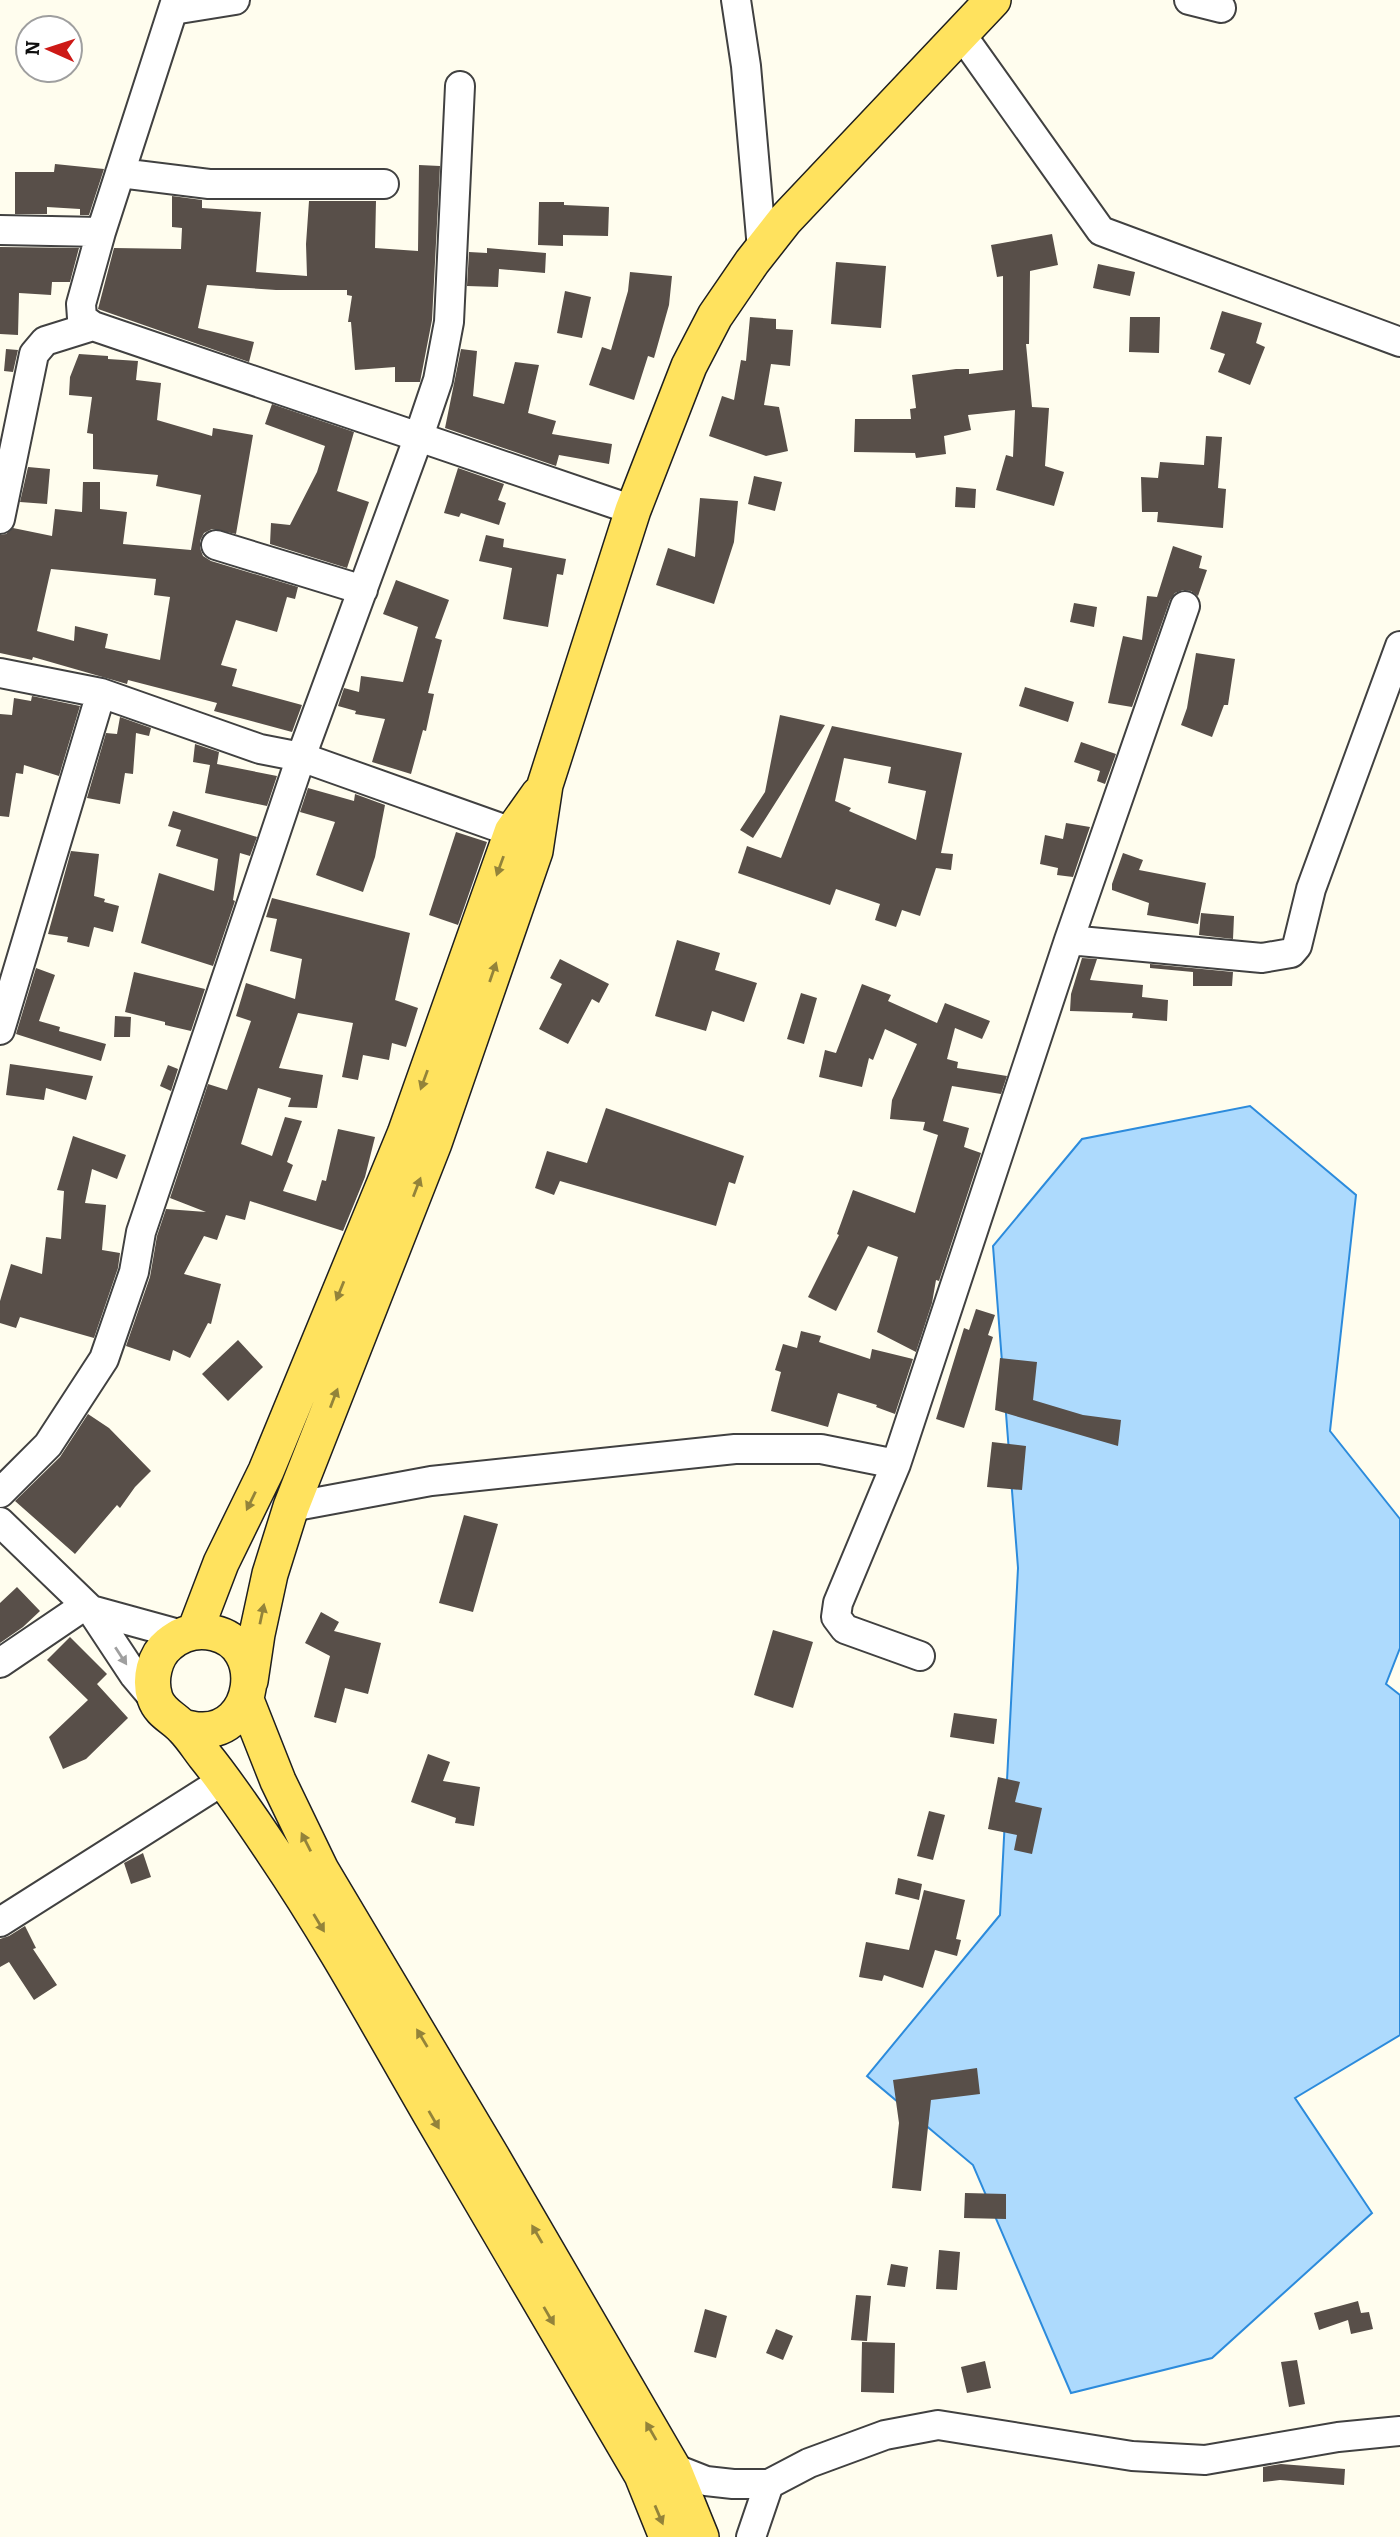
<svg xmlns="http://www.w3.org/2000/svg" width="1400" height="2537" font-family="Bitter,serif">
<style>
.water{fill:#addafd;stroke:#2c8bdc;stroke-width:2}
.building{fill:#584f49;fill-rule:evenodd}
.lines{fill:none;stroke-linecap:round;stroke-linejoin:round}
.minor-casing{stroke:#414141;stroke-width:32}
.major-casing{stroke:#1f1f1f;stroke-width:38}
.minor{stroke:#fff;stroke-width:28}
.major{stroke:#ffe25e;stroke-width:35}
.oneway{fill:#93833a}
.oneway2{fill:#9f9f9f}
</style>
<rect width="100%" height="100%" fill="#fffdee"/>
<path class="water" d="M1250 1106 1356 1195 1330 1431 1400 1519V1648L1386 1684 1400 1695V2035L1295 2098 1372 2213 1212 2358 1071 2393 973 2165 867 2076 1000 1915 1018 1568 993 1246 1082 1139Z"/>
<path class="building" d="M55 164 104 169 89 215H80V209L47 207V214H15V172H54Z
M419 165 440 166 432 320 420 382H395V367L355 370 351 322H348L352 296 347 295V290H276L207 285 198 328 254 342 249 362 98 309 114 248 181 249 182 228 172 227V196L202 200V208L261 212 256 272 307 276 306 244 309 201H376L375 248 418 251Z
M539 202H564V205L609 207 608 236 563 235V246L538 245Z
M1052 234 1058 265 1030 271 1029 344H1026L1032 407 1049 408 1045 466 1064 472 1054 506 996 490 1006 455 1013 457 1015 410 968 415 971 430 944 436 946 454 916 458 915 453 854 452 855 419H911L910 409 916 408 912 375 956 369H969V374L1003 370V276L997 277 991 245Z
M0 247 79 248 70 282H52L51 295 19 293 18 335 0 334Z
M487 248 546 253 545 273 499 269 498 287 467 286 469 252 487 253Z
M836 262 886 266 881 328 831 324Z
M1098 264 1135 272 1130 296 1093 288Z
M630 272 672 276 669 305 654 358 648 356 634 400 589 385 602 347 611 350 628 291Z
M565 291 591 297 582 338 557 333Z
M1222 311 1262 323 1256 343 1265 347 1250 385 1218 372 1225 354 1210 349Z
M750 317 776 319V329L793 330 790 366 771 364 764 405 779 407 788 451 766 456 709 436 722 396 734 400 741 360 746 361Z
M1130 317H1160L1159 353 1129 352Z
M6 349 18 350 13 372 4 371Z
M461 349 477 351 473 396 504 404 515 362 539 365 528 413 556 421 552 434 612 444 609 464 559 455 556 466 445 428Z
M79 354 108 356V359L138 361 136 380 161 383 157 420 212 436 213 428 253 435 236 534 212 529 204 533 200 541V548L203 556 211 561 298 587 295 599 287 597 277 632 236 620 221 665 237 669 232 686 302 705 292 732 214 711 217 703 128 680 127 684 33 657 32 660 0 653V535L6 534 13 528 52 536 55 509 82 512 83 482H100V509L127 512 123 544 191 550 201 495 156 486 158 475 93 469V434L87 433 92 397 69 395 70 377ZM51 569 156 579 154 595 170 597 160 660 105 648 108 634 75 626 74 641 37 631Z
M272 404 354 432 337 491 369 502 347 568 270 544 271 523 290 525 317 472 325 446 265 424Z
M1206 436 1222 437 1218 488 1226 489 1223 528 1157 522 1158 512H1142L1141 477 1158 478 1160 462 1204 465Z
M28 467 50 469 47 504 20 502Z
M458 468 504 484 498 500 506 503 499 525 461 513 459 517 444 513Z
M754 476 782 482 775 511 748 504Z
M956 487 976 489 975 508 955 507Z
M700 498 738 501 734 542 714 604 656 585 668 548 695 557Z
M486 535 504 539 503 547 566 559 563 575 557 574 548 627 503 619 512 568 479 561Z
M1173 546 1202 556 1199 568 1207 570 1198 596 1191 591 1183 590 1175 593 1170 600 1132 707 1108 703 1123 636 1142 640 1147 596 1157 597Z
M396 580 449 600 435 638 442 640 428 693 434 694 426 731 423 730 411 774 372 762 385 719 355 714 356 711 338 706 344 688 359 692 361 676 403 682 418 627 383 614Z
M1074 603 1097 607 1094 627 1070 622Z
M1196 653 1235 659 1228 705H1224L1212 737 1181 725 1187 708Z
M1025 687 1074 702 1068 722 1019 706Z
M32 696 80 706 59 776 24 765 23 774 16 773 9 817 0 816V714L12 715 14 698 31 701Z
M780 715 825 725 753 838 740 830 765 792Z
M120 717 151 728 149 736 136 733 133 774 125 773 120 804 87 798 106 733 117 734Z
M832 726 962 753 941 853 953 854 951 870 936 868 920 916 902 910 896 927 875 920 880 904 836 889 830 905 738 873 747 846 781 858ZM844 758 891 767 888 783 926 791 916 840 849 811 851 808 835 801Z
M1081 742 1116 754 1105 784 1097 781 1100 771 1074 762Z
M195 744 219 752 217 764 277 776 267 806 205 793 210 765 193 762Z
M308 788 354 801 355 794 385 805 375 857 363 892 316 875 335 822 300 812Z
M173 811 257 837 250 856 240 853 233 900 235 901 213 966 141 943 159 873 214 891 218 859 176 846 181 830 168 826Z
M1066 823 1090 827 1073 877 1057 875 1058 868 1040 864 1045 835 1063 839Z
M456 832 487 842 458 925 429 915Z
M71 851 99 854 94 896 105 899 104 902 119 906 113 932 94 927 89 947 67 942 68 937 48 934Z
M1123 853 1143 860 1139 870 1206 883 1198 924 1147 915 1149 903 1112 890V884Z
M272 898 410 933 395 1000 418 1008 406 1047 392 1043 389 1060 363 1055 358 1080 342 1077 353 1023 298 1013 279 1068 323 1075 317 1108 288 1107 291 1098 258 1088 241 1144 272 1156 285 1117 302 1121 287 1162 293 1165 283 1191 316 1201 322 1180 326 1181 338 1129 375 1137 365 1177 343 1231 250 1201 245 1220 226 1215 217 1240 204 1236 184 1274 221 1284 211 1324 208 1323 190 1358 173 1350 170 1361 126 1346 150 1277 157 1236 166 1209 206 1212 170 1198 208 1084 227 1090 251 1021 236 1016 246 983 295 999 302 959 270 951 277 919 266 917Z
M1201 913 1234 916 1233 939 1199 935Z
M677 940 720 953 715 970 757 983 744 1022 712 1011 706 1031 655 1016Z
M1082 958 1097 959 1090 980 1143 985 1142 997 1168 1000 1167 1021 1132 1018 1133 1013 1070 1011 1071 994Z
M560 959 609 984 599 1003 592 999 568 1044 539 1029 562 984 550 978Z
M1150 964 1233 972 1232 986H1193V972L1150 968Z
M36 968 55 975 39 1021 60 1027 59 1031 106 1044 101 1061 16 1034Z
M134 972 205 989 191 1031 165 1025V1022L125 1012Z
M862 984 891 995 888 1001 937 1023 945 1003 990 1021 982 1039 955 1028 947 1059 958 1062 957 1068 1007 1076 1001 1094 952 1086 943 1121 969 1128 964 1147 981 1153 939 1281 936 1280 932 1303 916 1352 877 1332 898 1257 868 1246 836 1311 808 1297 839 1235 837 1234 853 1190 915 1213 938 1135 923 1130 925 1122 890 1119 892 1100 917 1044 885 1029 873 1060 869 1058 862 1087 819 1077 825 1050 836 1053Z
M801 993 817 998 804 1044 787 1039Z
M115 1016 131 1017 130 1037H114Z
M10 1064 93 1076 86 1100 46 1088 44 1100 6 1095Z
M168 1065 178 1069 171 1091 160 1086Z
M606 1108 744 1156 735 1184 729 1182 716 1226 560 1181 554 1195 535 1188 547 1151 587 1163Z
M73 1136 126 1155 117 1179 92 1169 85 1203 106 1205 102 1250 120 1253 118 1268 94 1338 20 1317 16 1328 0 1323V1301L11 1264 42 1274 46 1237 61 1239 64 1191 57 1190Z
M976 1309 995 1315 988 1335 993 1337 964 1428 936 1419 964 1328 969 1330Z
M801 1331 821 1336 819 1342 870 1359 872 1349 913 1359 895 1414 876 1407 877 1405 838 1393 828 1427 771 1411 781 1372 775 1370 783 1344 797 1348Z
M238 1340 263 1367 228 1401 202 1374Z
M1000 1358 1037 1362 1033 1400 1083 1415 1121 1420 1118 1446 995 1410Z
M88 1414 109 1428 151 1471 135 1487 120 1508 117 1505 75 1554 15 1501 60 1457Z
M992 1442 1026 1446 1022 1490 987 1487Z
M464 1515 498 1524 473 1612 439 1603Z
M17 1587 40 1611 23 1627 0 1643V1603Z
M321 1612 339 1622 334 1631 381 1643 368 1694 345 1688 336 1723 314 1717 330 1656 305 1643Z
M773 1630 813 1642 793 1708 754 1695Z
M70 1637 107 1674 97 1684 128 1718 86 1759 63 1769 49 1737 88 1700 47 1660Z
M954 1713 997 1719 994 1744 950 1737Z
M428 1754 450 1762 443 1781 480 1787 474 1826 455 1823 456 1818 411 1802Z
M998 1777 1020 1782 1015 1802 1042 1808 1032 1854 1014 1850 1017 1835 988 1829Z
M929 1811 945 1815 933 1860 917 1856Z
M143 1853 151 1877 131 1884 124 1863Z
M898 1878 922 1884 919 1900 895 1894Z
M924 1890 965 1900 956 1939 961 1940 957 1956 935 1950 923 1988 884 1975 882 1981 859 1977 866 1942 909 1950Z
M25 1926 36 1948 33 1949 57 1985 34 2000 9 1962 0 1967V1939L9 1936Z
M977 2068 980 2094 931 2100 921 2191 892 2188 899 2123 893 2080Z
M965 2193 1006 2194V2219L964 2218Z
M939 2250 960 2252 957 2290 936 2289Z
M891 2264 908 2267 905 2287 887 2285Z
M856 2295 871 2296 867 2341 851 2340Z
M1358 2301 1361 2313 1369 2312 1373 2329 1351 2334 1348 2320 1319 2330 1314 2313Z
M705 2309 727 2316 716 2358 694 2352Z
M776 2329 793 2336 783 2360 766 2353Z
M862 2342 895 2343 894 2393 861 2392Z
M1297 2360 1305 2404 1289 2407 1281 2362Z
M985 2361 991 2388 967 2393 961 2367Z
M1281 2464 1345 2469 1344 2485 1280 2480 1263 2482V2467Z"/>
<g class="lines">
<g class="minor-casing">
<path id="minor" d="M176 0 101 232 81 304 82 318 93 326 633 510
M736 0 746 66 762 249
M1189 0 1221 8
M173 10 235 0
M961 34 1101 231 1400 342
M120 173 209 184H384
M0 230 101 232
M0 519 34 354 45 341 93 326
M216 545 363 590
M0 673 101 693 260 749 301 757 512 832
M1069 940 1262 958 1291 953 1297 946 1311 889 1400 646
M0 1030 101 693
M0 1493 48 1445 104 1359 134 1272 141 1232 301 757 419 436 438 380 449 322 460 86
M291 1507 431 1481 735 1449H821L896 1464
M0 1522 91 1610 134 1675 155 1700
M91 1610 182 1635
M920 1656 845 1629 836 1617 838 1603 896 1464 1069 940 1185 606
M0 1663 84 1606
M0 1922 224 1780
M673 2468 706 2481 733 2484H769L809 2463 885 2435 938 2425 1132 2456 1205 2460 1338 2437 1400 2431
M751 2537 769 2484"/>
</g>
<g class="major-casing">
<path id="major" d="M195 1631 221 1563 266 1471 405 1134 512 832 539 794
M250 1681 257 1634 270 1574 291 1507 434 1143 535 851 545 785 633 510 689 366 715 316 752 262 785 220 993 0
M246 1700 278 1781 321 1870 492 2157 673 2468 701 2537
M182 1727C188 1728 194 1730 200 1730 256 1733 268 1645 214 1633 197 1629 182 1633 169 1644 154 1656 149 1680 155 1698 160 1713 173 1717 183 1728 191 1736 198 1747 205 1756 230 1787 252 1820 274 1853 331 1937 380 2027 431 2115 501 2235 572 2355 642 2475L667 2537"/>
</g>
<use href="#minor" class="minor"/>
<use href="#major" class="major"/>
</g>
<defs><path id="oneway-solid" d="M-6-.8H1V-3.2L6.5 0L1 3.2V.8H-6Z" transform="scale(1.75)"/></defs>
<g class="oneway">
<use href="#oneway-solid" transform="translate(500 866) rotate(110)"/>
<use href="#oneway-solid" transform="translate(493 972) rotate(-71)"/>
<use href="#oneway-solid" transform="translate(424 1080) rotate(110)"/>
<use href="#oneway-solid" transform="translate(417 1187) rotate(-69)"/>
<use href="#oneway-solid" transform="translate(340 1291) rotate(112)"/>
<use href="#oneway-solid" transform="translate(334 1398) rotate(-69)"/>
<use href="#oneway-solid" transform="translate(251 1501) rotate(116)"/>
<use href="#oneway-solid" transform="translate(262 1614) rotate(-78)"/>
<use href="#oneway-solid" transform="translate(306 1842) rotate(-117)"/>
<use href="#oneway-solid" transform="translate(319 1923) rotate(59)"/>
<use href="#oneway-solid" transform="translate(422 2038) rotate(-121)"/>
<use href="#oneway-solid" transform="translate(434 2120) rotate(60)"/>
<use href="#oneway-solid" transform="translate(537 2234) rotate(-120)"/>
<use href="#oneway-solid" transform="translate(549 2316) rotate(60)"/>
<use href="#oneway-solid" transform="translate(651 2431) rotate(-120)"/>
<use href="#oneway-solid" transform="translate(659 2515) rotate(67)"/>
</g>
<use class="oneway2" href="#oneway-solid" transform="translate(121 1656) rotate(57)"/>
<g transform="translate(49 49) rotate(273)"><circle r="33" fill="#ffffff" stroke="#9f9f9f" stroke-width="2"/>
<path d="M0-5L12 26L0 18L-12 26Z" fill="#cd1916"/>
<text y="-10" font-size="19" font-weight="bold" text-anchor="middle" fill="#0e0e0e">N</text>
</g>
</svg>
